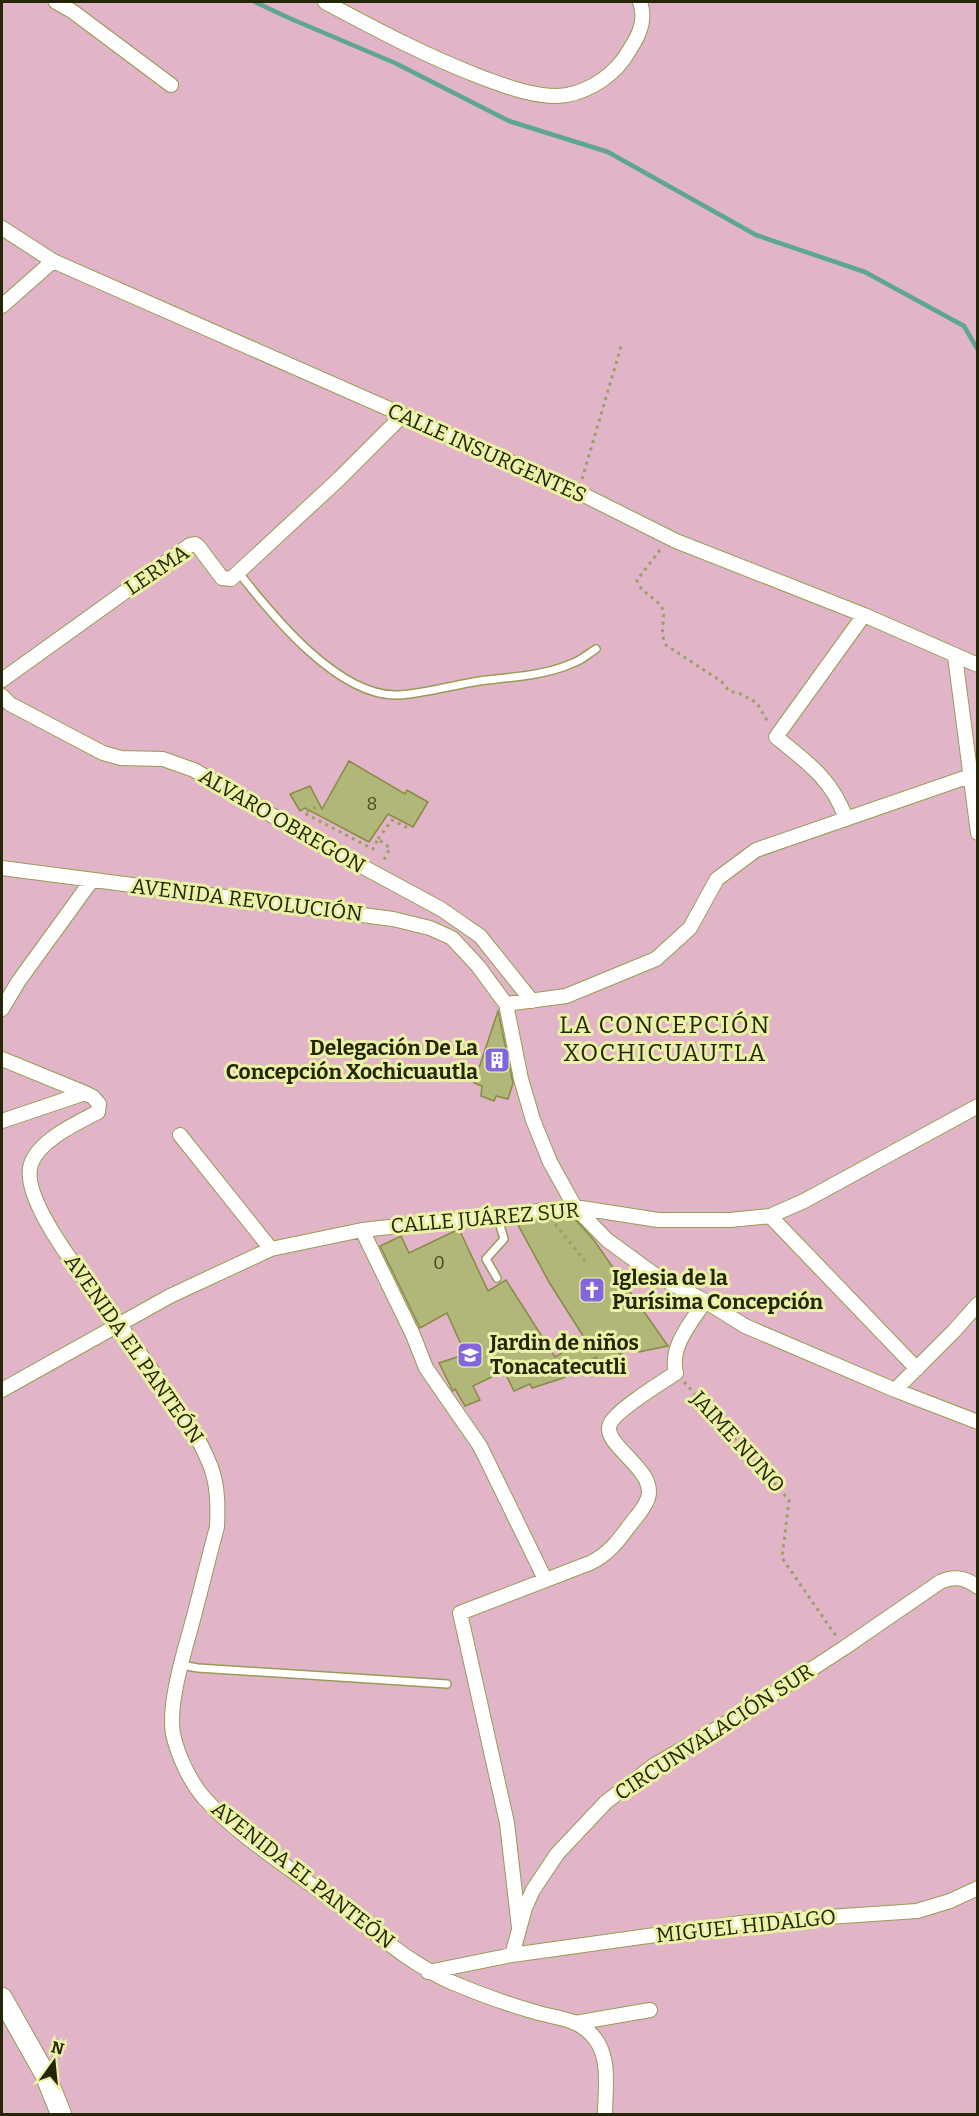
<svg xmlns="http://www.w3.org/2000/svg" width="979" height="2116" font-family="Bitter,serif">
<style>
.park{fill:#e1b4c7}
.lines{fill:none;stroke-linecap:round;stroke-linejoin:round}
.stream{stroke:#5da68f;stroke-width:4.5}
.building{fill:#b1b679;stroke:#878b43;stroke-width:1.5}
.lane-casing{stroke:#989c54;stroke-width:10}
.street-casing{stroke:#989c54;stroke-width:16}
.secondary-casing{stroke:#989c54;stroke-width:22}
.path{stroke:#9ba065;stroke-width:3;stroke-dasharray:3 4.5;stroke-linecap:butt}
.lane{stroke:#fff;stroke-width:7}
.street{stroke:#fff;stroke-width:14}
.secondary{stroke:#fff;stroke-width:20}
.labels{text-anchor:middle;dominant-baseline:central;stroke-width:6;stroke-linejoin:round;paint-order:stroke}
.number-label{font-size:18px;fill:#484a24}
.street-label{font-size:21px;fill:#252608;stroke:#ebf1a6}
.poi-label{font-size:21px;font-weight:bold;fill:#252608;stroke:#ebf1a6;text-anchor:start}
.quarter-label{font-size:24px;letter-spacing:1.5px;fill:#252608;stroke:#ebf1a6}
</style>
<rect width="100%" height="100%" fill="#dee499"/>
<path class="park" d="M2 2H977V2114H2Z"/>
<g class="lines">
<path class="stream" d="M255 2 289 18 395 63 509 121 608 152 756 235 865 272 964 326 978 350"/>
</g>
<path class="building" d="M349 761 405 794 407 790 428 802 413 827 388 814 369 842 305 808 300 811 290 794 310 786 322 809Z
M498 1011 513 1083 508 1099 496 1096 494 1101 481 1096 482 1086 474 1083Z
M572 1216 593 1239 668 1346 639 1352 632 1347 601 1366 596 1357 563 1378 532 1388 530 1384 514 1391 504 1371 473 1386 480 1400 465 1406 455 1389 453 1391 439 1363 460 1356 458 1352 463 1349 447 1313 420 1328 380 1246 401 1236 409 1253 459 1229 488 1291 506 1280 555 1357 585 1339 549 1282 517 1223Z"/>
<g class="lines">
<g class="lane-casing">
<path id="lane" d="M239 573C272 615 338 697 398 695 422 694 454 685 479 681 511 677 544 676 573 663 582 660 589 653 596 649
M497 1215 504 1239 486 1259 497 1278
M181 1665 198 1668 447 1684"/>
</g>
<g class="street-casing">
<path id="street" d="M56 2 72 11 171 85
M325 2C377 30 430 58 486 79 508 87 532 96 557 96 582 95 608 80 623 60 635 42 648 24 640 2
M2 228 53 261 578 492 676 541 864 615 978 665
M2 306 53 261
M955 656 978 833
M2 680 190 545 195 544 198 546 222 578 231 579 339 479 402 416
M2 696 10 704 103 753 121 758 163 759 194 770 330 849 441 909 480 936 532 1001
M846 819C833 780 807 762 776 737L864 615
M2 868 393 919 430 928 452 938 478 966 506 1004 521 1079 533 1120 550 1162 575 1207 607 1240 655 1275 705 1301 745 1326 895 1390 978 1422
M506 1004 566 996 656 959 690 928 717 879 756 850 970 776
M2 1009 18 982 92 880
M2 1059 85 1093 93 1097 99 1104 98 1112C77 1123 39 1140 31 1164 18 1202 98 1295 121 1327 137 1349 153 1372 168 1394 183 1415 198 1436 208 1460 218 1481 218 1504 217 1527 208 1560 200 1594 191 1627 183 1656 168 1705 173 1734 178 1756 190 1782 205 1799 240 1837 290 1868 332 1900 370 1928 408 1963 451 1982 477 1993 504 2003 532 2011 552 2018 574 2017 590 2033 612 2053 605 2088 605 2114
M2 1121 85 1093
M180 1135 271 1249
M770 1216 917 1369
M362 1230 413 1335 426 1368 480 1446 545 1579
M2 1390 170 1296 271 1249 362 1230 575 1207 658 1220H730L770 1216 804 1201 978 1106
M895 1390 954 1331 978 1304
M519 1928 507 1823 460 1613 590 1563C609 1554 618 1541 630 1525 636 1517 645 1508 648 1498 657 1469 601 1445 610 1424 615 1411 662 1382 676 1373 669 1346 692 1322 705 1301
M512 1955 525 1908 533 1890 557 1854 606 1802 653 1766 747 1711 844 1648 940 1582C954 1576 965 1577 978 1587
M428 1972 512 1955 741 1923 917 1911 950 1901 978 1888
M575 2023 650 2010"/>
</g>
<g class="secondary-casing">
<path id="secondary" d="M2 1998 45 2074 61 2114"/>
</g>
<path class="path" d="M582 479 622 343
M660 550 637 580C640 593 656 597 662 608 667 616 658 631 666 645L722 682 729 691 741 694 757 703 769 724
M316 807 304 813 373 849 378 839 390 848 383 862
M378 839 392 820 408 828
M555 1224 585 1261
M684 1382 789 1500 782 1558 836 1636"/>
<use href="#lane" class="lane"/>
<use href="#street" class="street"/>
<use href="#secondary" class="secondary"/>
</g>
<defs>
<g id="building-square" transform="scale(1.35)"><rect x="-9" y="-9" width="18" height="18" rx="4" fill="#8465e0" stroke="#ebf1a6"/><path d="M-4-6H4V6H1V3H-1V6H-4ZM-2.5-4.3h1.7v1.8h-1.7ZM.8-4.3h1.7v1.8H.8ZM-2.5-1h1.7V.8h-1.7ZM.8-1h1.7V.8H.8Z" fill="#fff"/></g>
<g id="church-square" transform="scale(1.35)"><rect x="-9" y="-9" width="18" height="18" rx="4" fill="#8465e0" stroke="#ebf1a6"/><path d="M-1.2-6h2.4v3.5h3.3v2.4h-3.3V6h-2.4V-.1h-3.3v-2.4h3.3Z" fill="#fff"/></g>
<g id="school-square" transform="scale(1.35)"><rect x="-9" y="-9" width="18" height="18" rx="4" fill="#8465e0" stroke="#ebf1a6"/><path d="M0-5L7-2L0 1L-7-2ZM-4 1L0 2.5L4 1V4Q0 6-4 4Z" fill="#fff"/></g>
</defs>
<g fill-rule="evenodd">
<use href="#building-square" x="497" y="1060"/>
<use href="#church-square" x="592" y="1290"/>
<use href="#school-square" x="470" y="1355"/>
</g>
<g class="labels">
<g class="number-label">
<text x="372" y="804">8</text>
<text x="439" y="1263">0</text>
</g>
<g class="street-label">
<text transform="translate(487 453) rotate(24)">CALLE INSURGENTES</text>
<text transform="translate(157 570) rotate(-34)">LERMA</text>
<text transform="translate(282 821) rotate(30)">ALVARO OBREGON</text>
<text transform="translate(247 900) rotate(7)">AVENIDA REVOLUCIÓN</text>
<text transform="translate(485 1218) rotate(-5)">CALLE JUÁREZ SUR</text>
<text transform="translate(134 1349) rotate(55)">AVENIDA EL PANTEÓN</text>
<text transform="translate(738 1442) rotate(48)">JAIME NUNO</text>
<text transform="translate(714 1732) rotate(-33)">CIRCUNVALACIÓN SUR</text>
<text transform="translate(303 1875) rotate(38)">AVENIDA EL PANTEÓN</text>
<text transform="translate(746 1926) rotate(-6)">MIGUEL HIDALGO</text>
</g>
<g class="poi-label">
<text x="478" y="1048" text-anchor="end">Delegación De La<tspan x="478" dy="24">Concepción Xochicuautla</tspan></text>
<text x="612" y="1278">Iglesia de la<tspan x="612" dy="24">Purísima Concepción</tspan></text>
<text x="490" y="1343">Jardin de niños<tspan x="490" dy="24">Tonacatecutli</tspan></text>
</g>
<g class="quarter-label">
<text x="665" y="1025">LA CONCEPCIÓN<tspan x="665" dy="28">XOCHICUAUTLA</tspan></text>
</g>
</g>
<rect width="979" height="2116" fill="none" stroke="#252608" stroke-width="6"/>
<g transform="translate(54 2062) rotate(15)" stroke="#ebf1a6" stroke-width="4.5" paint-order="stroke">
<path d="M0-4.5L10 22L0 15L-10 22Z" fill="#252608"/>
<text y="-9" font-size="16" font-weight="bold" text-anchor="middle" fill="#252608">N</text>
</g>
</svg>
